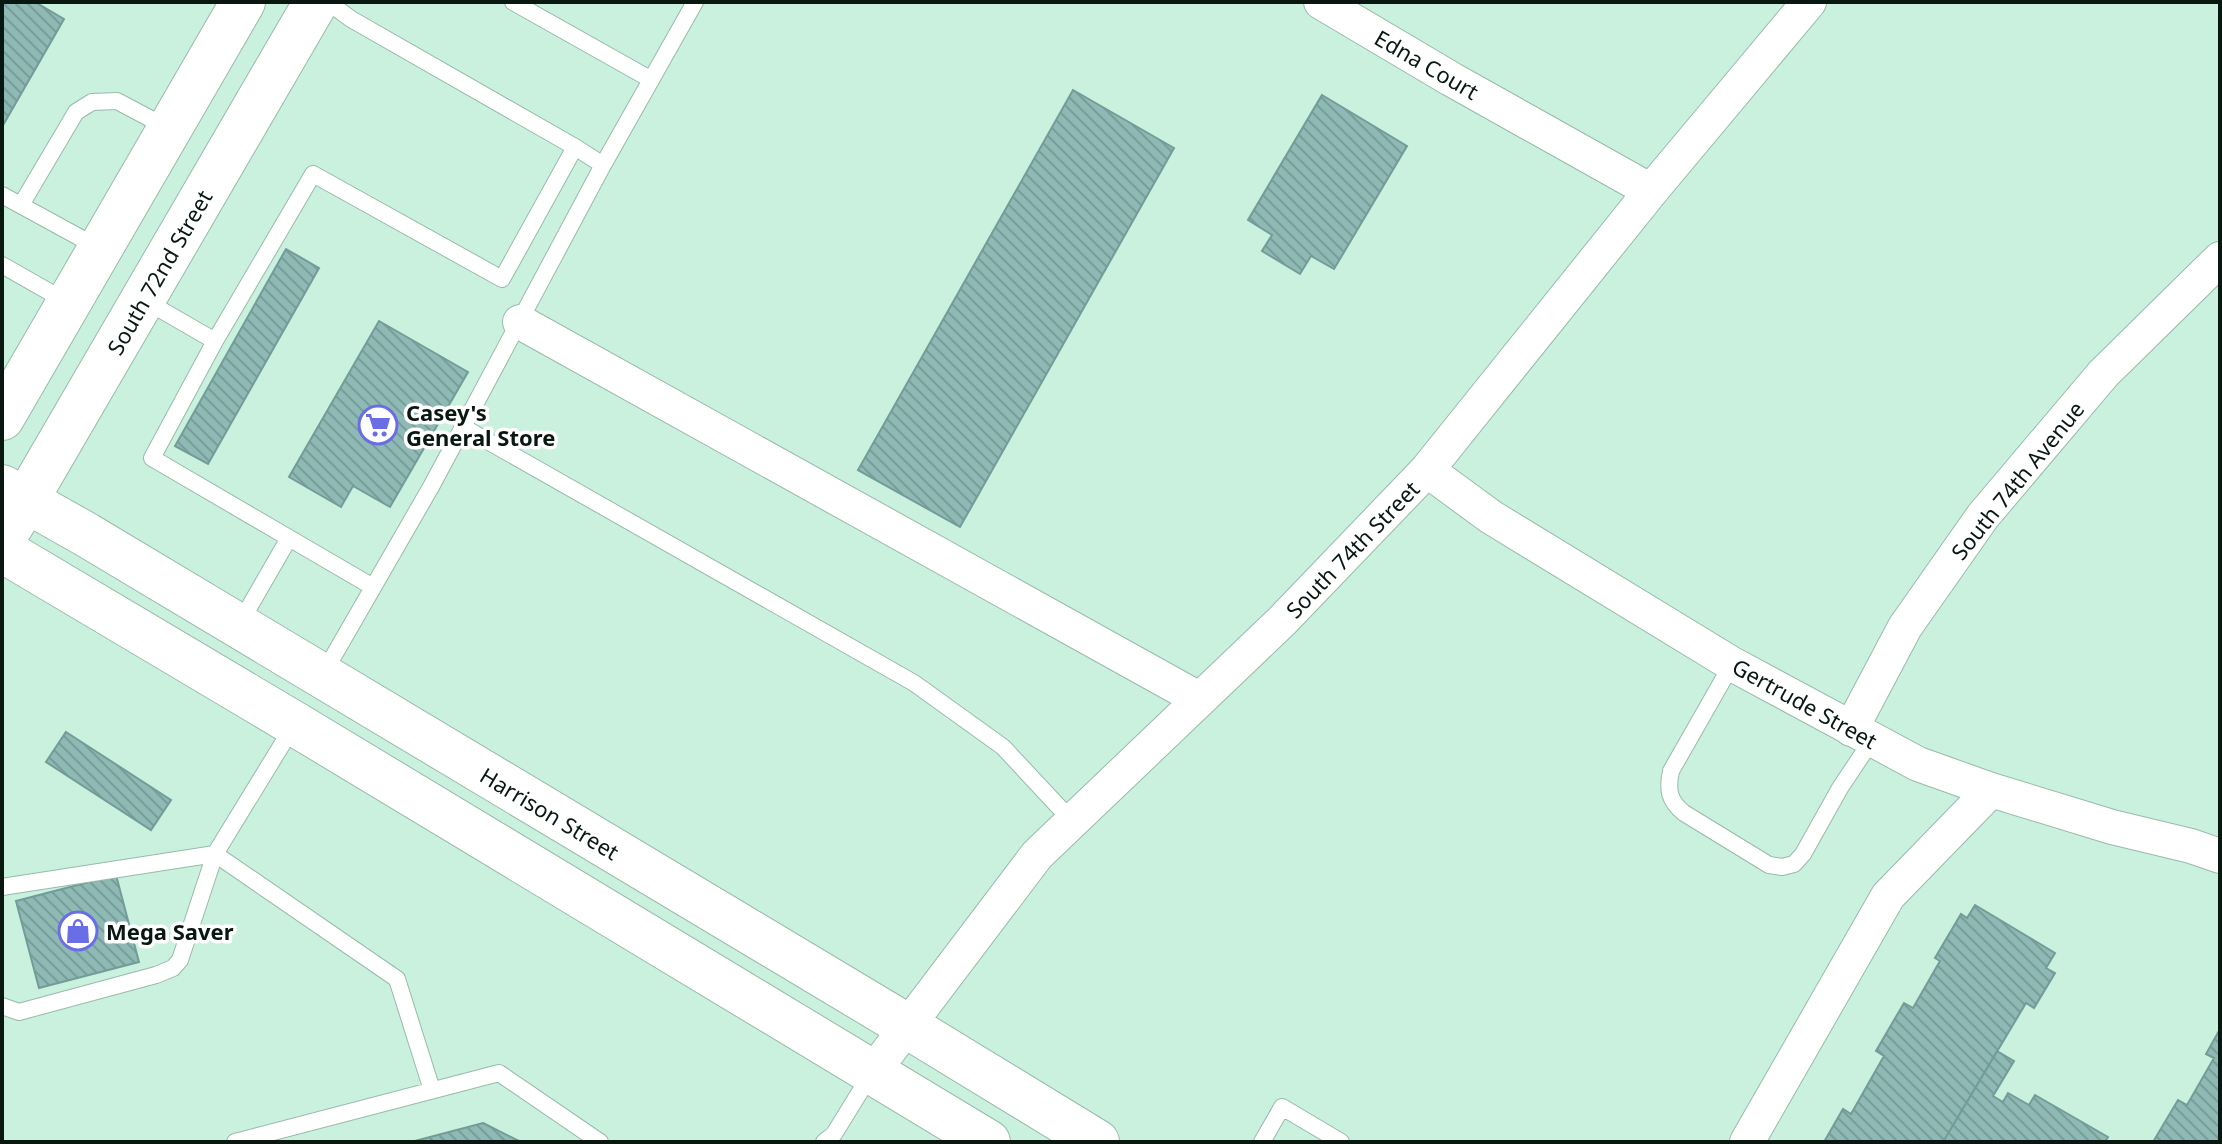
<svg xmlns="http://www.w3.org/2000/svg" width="2222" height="1144" font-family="'Noto Sans',sans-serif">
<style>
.building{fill:url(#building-back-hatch);stroke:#729c97;stroke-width:2}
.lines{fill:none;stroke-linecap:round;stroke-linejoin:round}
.service-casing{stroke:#97bbab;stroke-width:18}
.minor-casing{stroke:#97bbab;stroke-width:36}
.primary-casing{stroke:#97bbab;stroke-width:46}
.service{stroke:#fff;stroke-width:16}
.minor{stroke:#fff;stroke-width:34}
.primary{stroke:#fff;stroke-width:44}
.labels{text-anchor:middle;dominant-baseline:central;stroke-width:7;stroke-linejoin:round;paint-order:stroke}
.street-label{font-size:22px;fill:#091711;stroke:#fff}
.poi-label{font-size:22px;font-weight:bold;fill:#091711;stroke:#fff;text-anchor:start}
</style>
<defs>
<pattern id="building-back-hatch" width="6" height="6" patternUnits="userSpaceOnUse" patternTransform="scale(2)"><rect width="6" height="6" fill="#8eb9b4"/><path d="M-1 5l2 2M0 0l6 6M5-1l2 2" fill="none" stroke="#799e9a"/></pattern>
</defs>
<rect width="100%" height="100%" fill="#caf0de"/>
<path class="building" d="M2 2H35L64 19 2 127Z
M1073 90 1174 148 960 527 858 470Z
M1322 95 1407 146 1334 269 1311 256 1300 274 1262 251 1272 235 1248 220Z
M286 249 319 268 208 464 175 446Z
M379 321 468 372 390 507 353 486 341 507 289 477Z
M66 732 171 800 151 830 46 762Z
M116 875 139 962 39 988 16 901Z
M1975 905 2055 953 2046 968 2055 973 2034 1008 2026 1003 1943 1142H1824L1843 1109 1851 1114 1884 1056 1876 1051 1904 1003 1913 1008 1940 961 1935 958 1961 914 1967 918Z
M2220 1029V1142H2153L2178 1100 2187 1105 2214 1058 2206 1054Z
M1997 1051 2014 1061 1993 1096 2003 1102 2008 1093 2029 1105 2035 1095 2108 1137 2105 1142H1943Z
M483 1123 521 1142H411Z"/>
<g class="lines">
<g class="service-casing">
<path id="service" d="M328 2 351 19 575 147 603 165
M513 2 650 79
M2 195 99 248
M21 205 76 112 92 102 117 101 168 128
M2 265 67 302
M144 300 215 341 152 458 289 538 240 623
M215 341 313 174 502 279 575 147
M463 427 914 683 1003 747 1072 821
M289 538 373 587
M1732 664 1671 771C1667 790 1669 801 1684 813L1769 865 1782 867 1794 864 1803 854 1840 788 1872 740
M322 676 432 485 603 165 695 2
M2 887 215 854 294 725
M2 1006 19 1012 156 975 173 968 180 960 215 854 397 979 432 1090
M235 1142 499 1073 600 1142
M824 1142 834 1134 871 1074
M1262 1142 1282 1107 1341 1142"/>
</g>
<g class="minor-casing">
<path id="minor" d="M1321 2 1451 79 1651 191
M520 322 1199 699
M1427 470 1491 517 1732 664 1918 764 1991 790 2112 827 2191 846 2220 856
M1851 729 1905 627 1983 516 2103 374 2220 259
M872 1073 1037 855 1282 621 1427 470 1651 191 1809 2
M1747 1142 1888 896 1991 790"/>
</g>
<g class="primary-casing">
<path id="primary" d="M2 418 243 2
M2 487 87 535 907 1026 1097 1142
M11 526 316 2
M2 550 295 724 988 1142"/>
</g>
<use href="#service" class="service"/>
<use href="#minor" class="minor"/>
<use href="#primary" class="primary"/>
</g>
<defs>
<g id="supermarket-ring" transform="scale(2)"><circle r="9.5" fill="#fff" stroke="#696ee7" stroke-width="1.5"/><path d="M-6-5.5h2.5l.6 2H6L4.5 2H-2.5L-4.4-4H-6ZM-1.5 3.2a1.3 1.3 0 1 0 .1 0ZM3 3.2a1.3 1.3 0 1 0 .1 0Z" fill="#696ee7"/></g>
<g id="shop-ring" transform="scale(2)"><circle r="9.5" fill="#fff" stroke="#696ee7" stroke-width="1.5"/><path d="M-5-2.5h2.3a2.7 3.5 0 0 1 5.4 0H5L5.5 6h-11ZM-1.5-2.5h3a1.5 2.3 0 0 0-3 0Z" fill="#696ee7"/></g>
</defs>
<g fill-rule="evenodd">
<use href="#supermarket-ring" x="378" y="425"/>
<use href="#shop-ring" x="78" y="931"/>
</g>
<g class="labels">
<g class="street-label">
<text transform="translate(1427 64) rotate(30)">Edna Court</text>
<text transform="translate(159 272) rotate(-60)">South 72nd Street</text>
<text transform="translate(2017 480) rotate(-51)">South 74th Avenue</text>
<text transform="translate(1352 549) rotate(-46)">South 74th Street</text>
<text transform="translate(1805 703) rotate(29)">Gertrude Street</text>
<text transform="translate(550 813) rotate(31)">Harrison Street</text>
</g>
<g class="poi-label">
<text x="406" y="412">Casey's<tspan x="406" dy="25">General Store</tspan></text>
<text x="106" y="931">Mega Saver</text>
</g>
</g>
<rect width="2222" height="1144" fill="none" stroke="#091711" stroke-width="8"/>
</svg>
